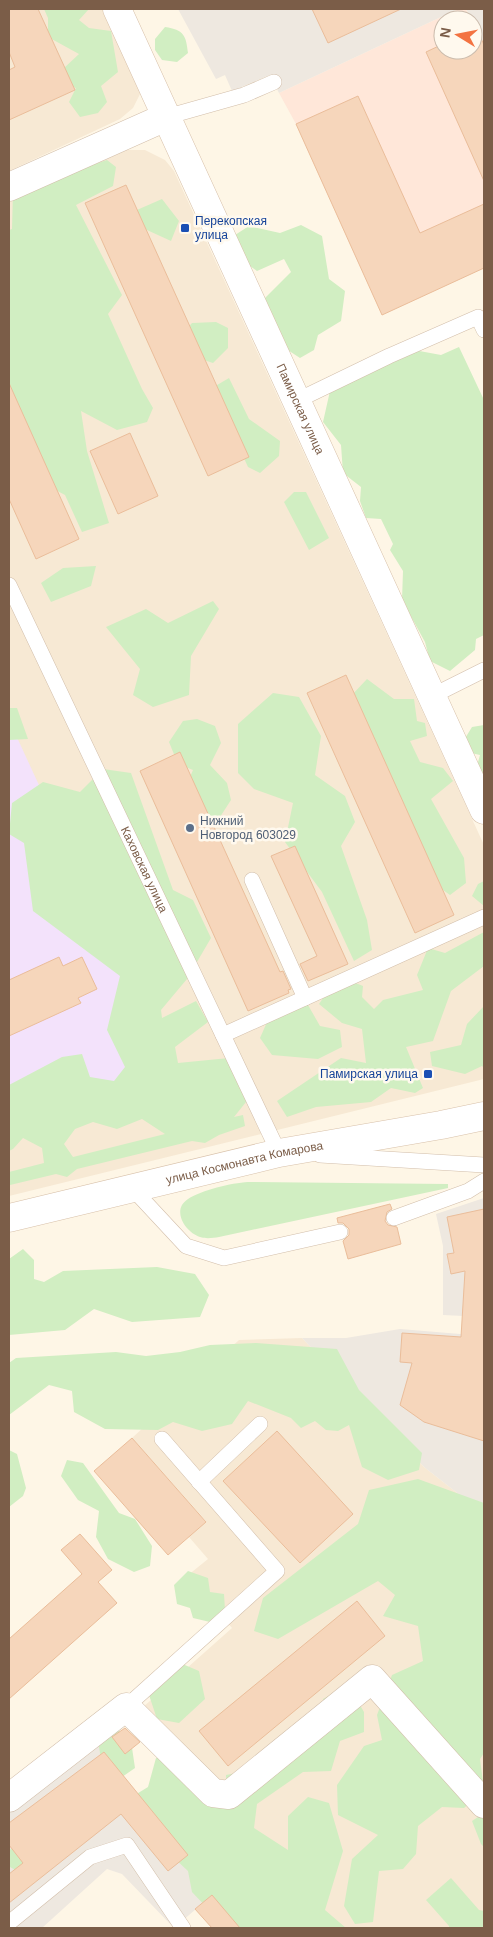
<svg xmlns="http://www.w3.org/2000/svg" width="493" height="1937" font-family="Arial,sans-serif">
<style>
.residential{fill:#f7e9d4}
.commercial{fill:#ffe7d9}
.industrial{fill:#eee8e0}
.education{fill:#f3e2fb}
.green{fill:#d1eec2;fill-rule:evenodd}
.building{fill:#f6d6bb;stroke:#eabd9a}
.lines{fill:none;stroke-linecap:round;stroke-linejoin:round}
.lane-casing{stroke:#d2beaa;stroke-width:16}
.street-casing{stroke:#d2beaa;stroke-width:29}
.secondary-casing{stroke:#d8c1aa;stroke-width:29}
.lane{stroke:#fff;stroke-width:15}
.street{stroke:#fff;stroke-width:28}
.secondary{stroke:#fff;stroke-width:28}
.transit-dot{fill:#1a4fb4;stroke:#fff9ee;stroke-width:2}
.service-dot{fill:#5c6f8a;stroke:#fff9ee;stroke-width:2}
.labels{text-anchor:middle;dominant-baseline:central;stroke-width:5;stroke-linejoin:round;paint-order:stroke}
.transit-label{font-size:12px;fill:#164399;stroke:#fff9ee;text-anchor:start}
.street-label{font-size:12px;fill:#7b5d48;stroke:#fff9ee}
.service-label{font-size:12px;fill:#4e5e75;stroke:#fff9ee;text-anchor:start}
</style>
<rect width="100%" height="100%" fill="#fef6e6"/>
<path class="residential" d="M9 9H107L138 76 140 94 133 108 120 119 9 171Z
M126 150H145L165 160 174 171 484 845V1079L9 1196V199L110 154Z
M302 1338 424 1467 470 1503 484 1510V1928H331L142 1708 232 1628 187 1576 208 1559 189 1537 206 1521 132 1438 239 1340Z"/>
<path class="commercial" d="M458 9H466L472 20H443V50H473V21L484 45V268L382 315 296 124 279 93Z"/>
<path class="industrial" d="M178 9H458L279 93 270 75 232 91 225 75 216 79Z
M466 9H484V45L473 20Z
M484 1198V1317L443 1315V1246L436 1214Z
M400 1329 484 1336V1510L470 1503 424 1467 302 1338H346Z
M95 1742 171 1835 233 1877 174 1928 122 1874 107 1869 42 1928H9V1810Z"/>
<path class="education" d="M9 720 184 1100 9 1141Z"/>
<path class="green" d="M44 9H89L79 20 89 28 111 31 118 72 101 86 107 102 98 113 80 117 69 102 76 88 68 85 63 69 79 54 48 37V18Z
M165 27C184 30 186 35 188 53L177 62 162 60 155 50V39Z
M107 160 116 167 113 186 76 205 122 295 108 314 142 389 153 408 147 422 117 430 81 411 87 451 109 523 82 532 65 495 33 478 9 450V230L12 229 13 191Z
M162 199 179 221 171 241 136 225 130 213Z
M301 225 322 236 329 279 345 291 341 321 318 335 314 350 300 358 271 339 259 304 291 272 284 259 257 271 236 256 235 235 249 226 280 233Z
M216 322 228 328V348L213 363 180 352 176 341 192 323Z
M459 347 484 400V635L476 639 475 650 450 671 430 661 425 642 402 600 403 571 390 550 393 544 381 519 366 518 360 501 361 487 343 473 341 445 323 422 330 391 361 378 368 361 414 350 441 355Z
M229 378 249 419 280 441 279 456 260 473 248 467 212 388Z
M294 492H306L329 538 309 550 284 502Z
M96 566 91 586 51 602 41 583 63 568Z
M213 601 219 609 191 656 189 695 153 707 133 695 140 669 106 627 146 609 168 623Z
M367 679 394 699H414L417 721 425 723 427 736 410 741 420 762 443 768 453 781 431 799 464 858 466 883 450 895 415 870 350 697Z
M273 693 299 697 321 736 315 775 345 796 355 822 341 846 367 920 372 950 354 961 322 892 285 842 293 803 254 789 238 773V724Z
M9 708H17L28 739 9 740Z
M197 719 215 726 221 743 210 765 227 783 231 800 220 817 206 823 184 791 193 770 178 764 169 742 183 721Z
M484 725V797L475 773 480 755 466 752 464 740 472 727Z
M103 769 131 773 173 890 193 900 211 938 187 979 161 1010 162 1018 196 1001 208 1022 175 1047 178 1063 229 1058 250 1097 234 1117 243 1115 245 1126 219 1135 205 1143 192 1141 77 1169 67 1177 56 1174 10 1185 9 1189V1172L44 1163 42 1148 23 1138 13 1149 9 1151V1085L62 1057 82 1054 90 1077 114 1081 125 1067 107 1030 120 976 33 911 24 843 9 834 12 803 43 782 80 792ZM142 1119 165 1134 73 1157 64 1144 75 1129 93 1122 117 1129Z
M484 881V906L472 896 478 884Z
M484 932V966L451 991 433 1041 406 1047 423 1088 415 1093 391 1088 371 1102 316 1107 287 1117 277 1101 341 1058 366 1063 362 1029 342 1023 319 1004 338 976 363 986 362 997 374 1009 383 1000 423 990 417 975 428 948 445 953Z
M275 1004 308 1005 320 1026 340 1030 342 1047 318 1059 272 1055 260 1038Z
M484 1006V1068L482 1066 465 1074 432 1066 430 1052 461 1045 467 1024Z
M248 1182 448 1184V1188L219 1237C213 1238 206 1239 200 1237 185 1232 171 1210 188 1199 202 1190 231 1183 248 1182Z
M23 1249 34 1260V1279L44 1282 63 1271 157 1267 195 1274 209 1295 200 1317 132 1322 94 1309 65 1330 9 1335V1259Z
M256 1343 337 1349 359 1390 422 1453 419 1470 388 1480 362 1467 349 1425 338 1431 326 1430 315 1421 301 1428 291 1418 248 1401 232 1424 202 1431 173 1422 158 1430 105 1429 74 1412 72 1391 49 1385 9 1415V1363L16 1358 116 1352 146 1356 180 1352 210 1345Z
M9 1450 17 1454 26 1488 23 1496 9 1507Z
M67 1460 83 1463 119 1513 135 1519 152 1546 150 1566 134 1572 108 1559 96 1537 99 1511 78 1500 61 1476Z
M418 1479 484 1503V1753L480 1759 484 1790 464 1808 442 1807 418 1826 416 1854 403 1869 379 1871 373 1922 355 1924 344 1906 352 1859 378 1835 338 1815 337 1785 364 1746 382 1740 377 1715 392 1675 423 1661 418 1626 383 1616 395 1595 378 1581 278 1639 254 1631 263 1598 358 1524 369 1490Z
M188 1571 208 1578 210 1592 224 1594 225 1610 210 1622 193 1618 190 1608 177 1604 174 1585Z
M173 1660 199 1671 205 1699 179 1723 157 1719 148 1692Z
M348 1685 364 1712V1732L340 1741 331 1771 303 1772 257 1804 254 1828 288 1850V1816L308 1797 329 1803 343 1851 325 1910 346 1928H226L192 1892 188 1871 132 1819 130 1798 148 1787 156 1758 191 1755 227 1802 226 1775 256 1769 327 1726 323 1699Z
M113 1726 131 1741 135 1768 109 1786 32 1879 10 1867 9 1868V1850L28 1843 105 1783 98 1741Z
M484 1813V1847L481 1844 472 1821Z
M451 1878 479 1910 484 1911V1928H449V1926L426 1900Z"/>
<path class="building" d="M9 9H38L75 90 9 120V70L15 67 9 52Z
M312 9H401L328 43Z
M477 29 484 45V181L426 52 443 44V50H473V31Z
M358 96 420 233 484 204V268L382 315 296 124Z
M126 185 249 457 208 476 85 203Z
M9 383 79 539 36 559 9 499Z
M130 433 158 496 118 514 90 451Z
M346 675 454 915 415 933 307 693Z
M180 752 280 972 283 971 291 989 288 990 289 993 248 1011 140 771Z
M295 846 348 964 308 981 300 964 317 956 271 856Z
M59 957 63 966 82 957 97 989 78 998 81 1003 9 1036V980Z
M390 1204 392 1209 387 1212 385 1221 388 1225 397 1227 401 1244 348 1259 343 1241 349 1235V1229L343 1223H338L337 1218Z
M484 1209V1441L424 1422 400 1405 412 1363 400 1362 402 1333 461 1337 465 1271 451 1274 447 1254 454 1253 447 1217Z
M277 1431 353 1514 300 1563 223 1481Z
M132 1438 206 1522 168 1555 94 1471Z
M80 1534 112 1570 98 1582 117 1603 9 1699V1639L82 1574 61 1550Z
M357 1601 385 1636 228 1766 199 1731Z
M125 1728 140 1742 125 1754 112 1737Z
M104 1752 188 1855 168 1871 121 1814 9 1903V1874L23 1863 9 1845V1823Z
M212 1895 240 1928H212L195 1909Z"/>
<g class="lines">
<g class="lane-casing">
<g id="lane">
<path d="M166 117 244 95 274 82"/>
<path d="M296 401 389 356 478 317 484 330"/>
<path id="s1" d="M9 585 279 1153H284"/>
<path d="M432 696 484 670"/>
<path d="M252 880 305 998"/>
<path d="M223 1035 484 917"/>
<path d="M320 1155 484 1165"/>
<path d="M132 1188 186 1246 224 1258 340 1232"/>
<path d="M394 1218 468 1191 484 1181"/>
<path d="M199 1482 260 1424"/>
<path d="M126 1707 277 1571 162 1439"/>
<path d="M9 1923 90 1857 127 1845 183 1928"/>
</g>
</g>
<g class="street-casing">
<path id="street" d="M9 187 166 117
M9 1798 126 1707 213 1793 229 1795 372 1679 484 1804"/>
</g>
<g class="secondary-casing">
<g id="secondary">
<path id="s2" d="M117 9 484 810"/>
<path id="s3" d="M9 1218 279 1153 441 1125 484 1116"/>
</g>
</g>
<use href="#lane" class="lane"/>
<use href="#street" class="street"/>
<use href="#secondary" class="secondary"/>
</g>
<g class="transit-dot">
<rect x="180" y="223" width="10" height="10" rx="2.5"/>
<rect x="423" y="1069" width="10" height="10" rx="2.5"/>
</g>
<circle class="service-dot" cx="190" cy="828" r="5"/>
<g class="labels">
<g class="transit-label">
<text x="195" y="221">Перекопская<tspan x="195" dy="14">улица</tspan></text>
<text x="418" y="1074" text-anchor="end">Памирская улица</text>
</g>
<g class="street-label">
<text stroke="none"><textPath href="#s2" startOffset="440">Памирская улица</textPath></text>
<text stroke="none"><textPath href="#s1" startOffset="315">Каховская улица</textPath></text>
<text stroke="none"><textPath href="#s3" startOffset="242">улица Космонавта Комарова</textPath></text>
</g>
<g class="service-label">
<text x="200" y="821">Нижний<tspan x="200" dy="14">Новгород 603029</tspan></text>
</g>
</g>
<rect width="493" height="1937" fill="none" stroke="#7b5d48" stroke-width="20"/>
<g transform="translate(458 35) rotate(280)"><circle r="24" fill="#fff9ee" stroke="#cabbac"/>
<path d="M0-4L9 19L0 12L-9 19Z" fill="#f37341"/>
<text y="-8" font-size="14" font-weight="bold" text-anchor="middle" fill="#7b5d48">N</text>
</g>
</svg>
